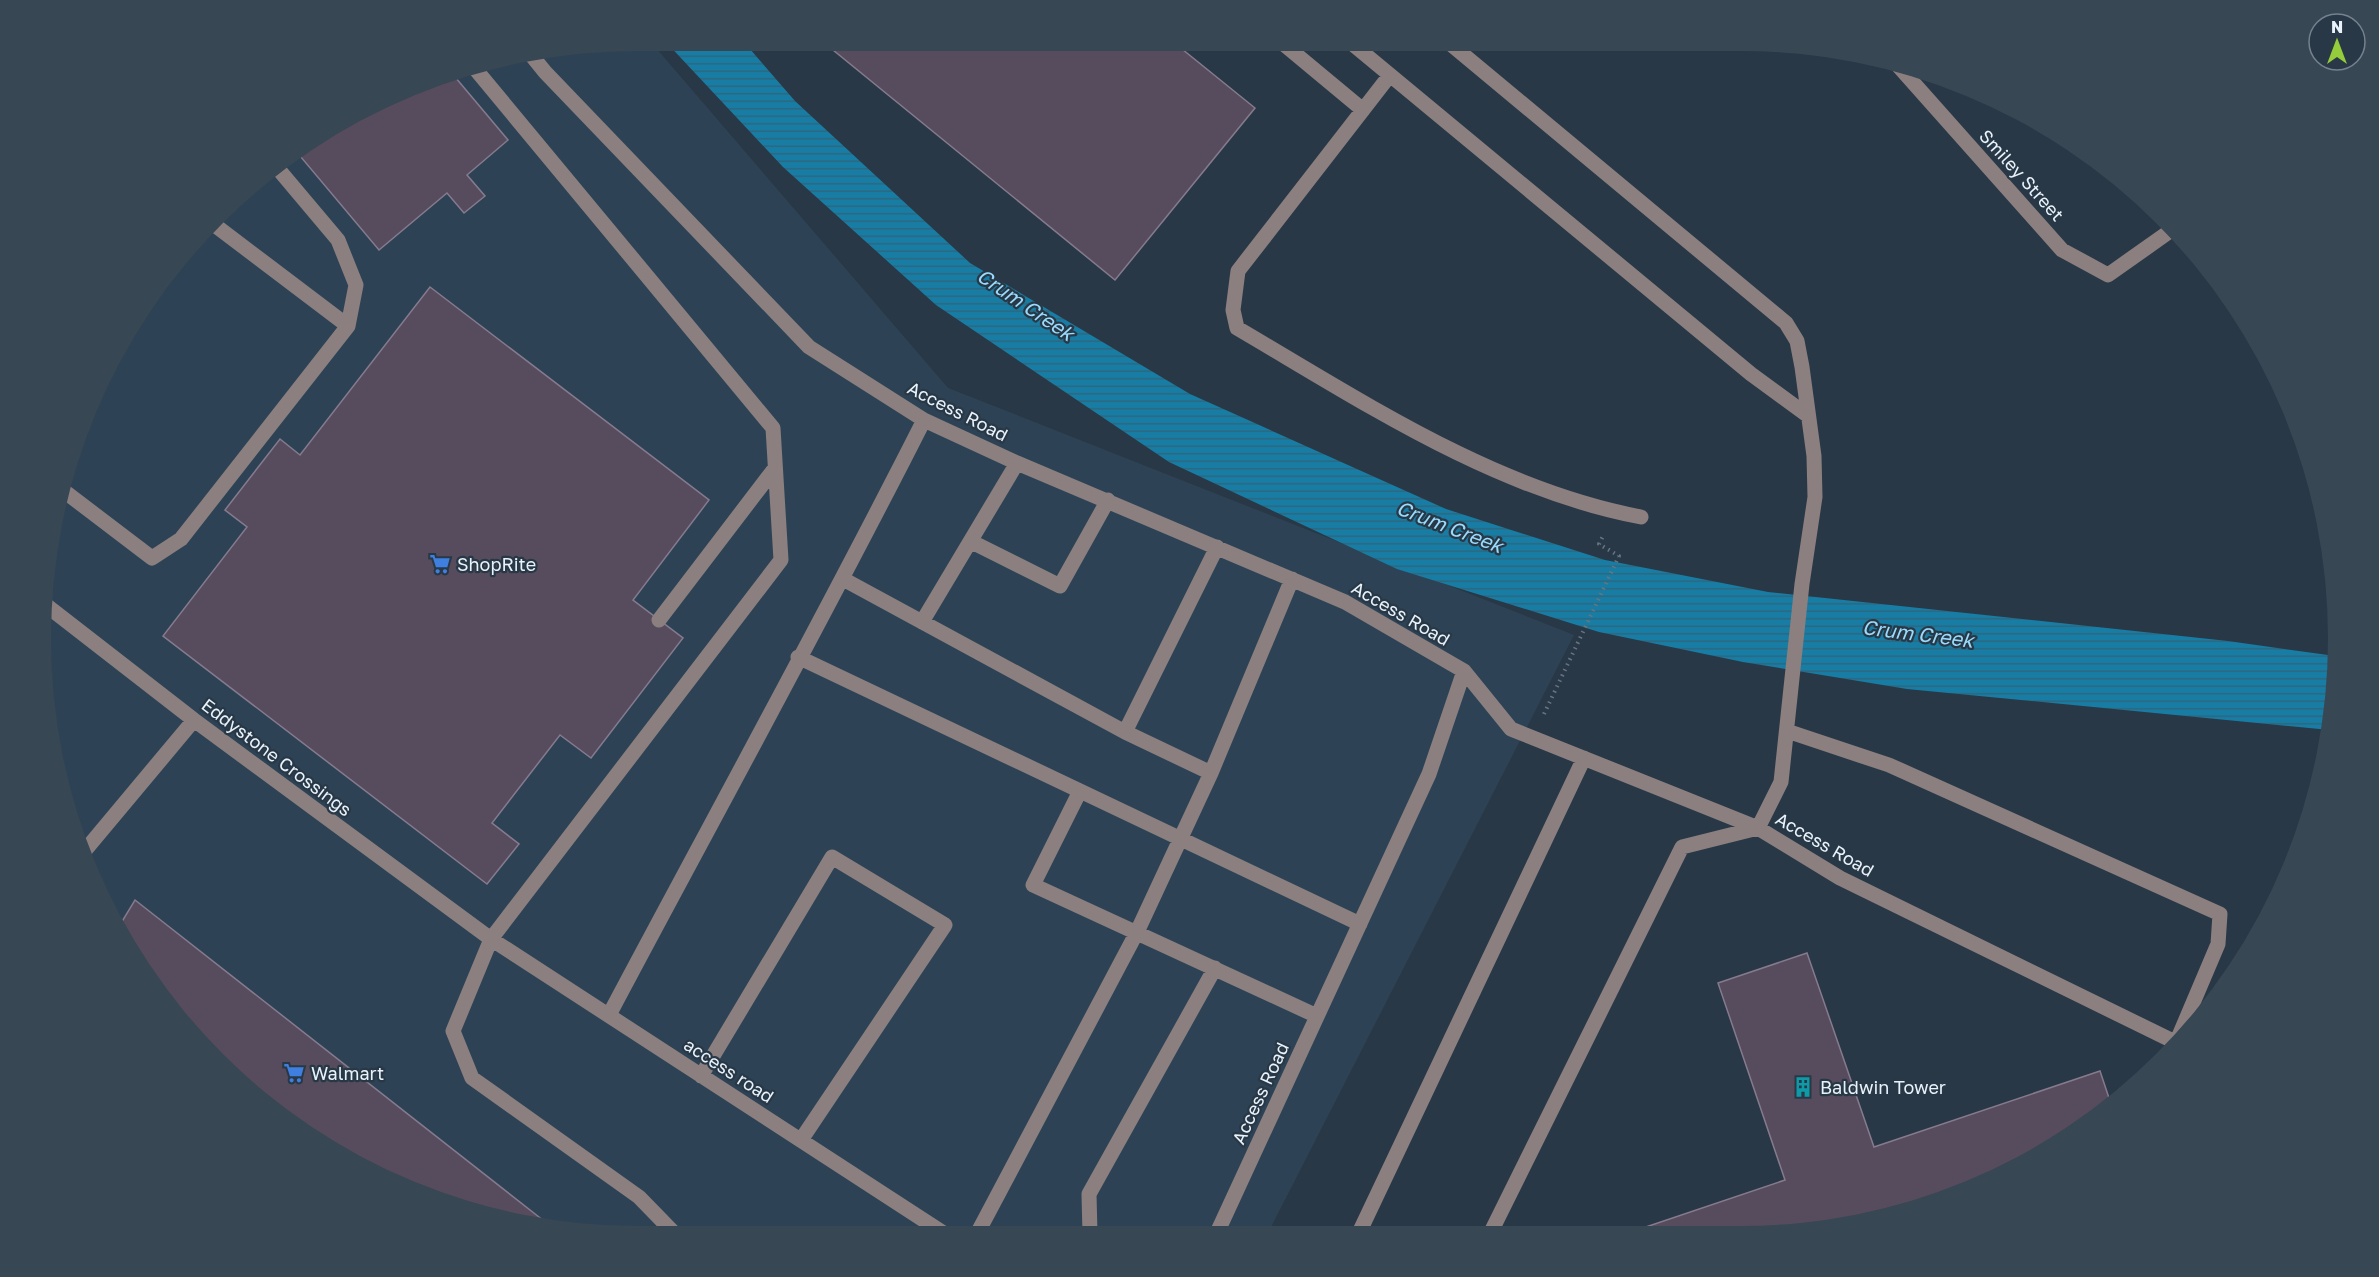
<svg xmlns="http://www.w3.org/2000/svg" width="2379" height="1277" font-family="'Golos Text',sans-serif">
<style>
.built{fill:#2d4355}
.water{fill:url(#water-rules)}
.building{fill:#574c5d;stroke:#867b8e;stroke-width:1.5}
.lines{fill:none;stroke-linecap:round;stroke-linejoin:round}
.path{stroke:#677581;stroke-width:4;stroke-dasharray:1.5 4.5;stroke-linecap:butt}
.minor{stroke:#8b7f7f;stroke-width:15}
.labels{text-anchor:middle;dominant-baseline:central;stroke-width:4.5;stroke-linejoin:round;paint-order:stroke}
.street-label{font-size:18px;fill:#e8f2fa;stroke:#293846}
.poi-label{font-size:18px;fill:#e8f2fa;stroke:#293846;text-anchor:start}
.water-label{font-size:20px;font-style:italic;fill:#99dbfc;stroke:#293846}
</style>
<defs>
<pattern id="water-rules" width="6" height="5" patternUnits="userSpaceOnUse" patternTransform="scale(1.5)"><rect width="6" height="5" fill="#187da5"/><path d="M0 2.5h6" fill="none" stroke="#2d667c"/></pattern>
</defs>
<rect width="100%" height="100%" fill="#293846"/>
<path class="built" d="M650 41 948 388 1574 635 1268 1233 600 1235 483 1216 189 1033 141 970 86 868 61 793 42 678V599L61 484 86 409 141 307 189 244 274 164 340 120 446 72 522 52Z"/>
<path class="water" d="M665 41H743L795 101 970 263 1190 394 1446 509 1605 560 1768 592 2228 641 2335 656 2333 716 2330 730 1907 689 1743 662 1599 632 1397 569 1169 462 936 305 783 167Z"/>
<path class="building" d="M822 41H1172L1255 108 1115 280Z
M450 71 508 140 467 175 485 196 464 213 447 193 379 250 295 150 340 120Z
M430 287 709 500 633 600 683 638 591 758 560 735 492 823 519 844 487 884 163 636 247 527 225 510 280 439 300 455Z
M135 900 553 1228 483 1216 340 1157 274 1113 189 1033 141 970 118 928Z
M1807 953 1874 1147 2100 1071 2111 1104 2072 1136 1933 1205 1818 1231 1631 1232 1785 1180 1718 983Z"/>
<g class="lines">
<path class="path" d="M1544 714 1619 556 1599 544 1604 534"/>
<path class="minor" d="M1280 41 1363 110
M1349 41 1751 374 1807 415
M1447 41 1786 323 1797 341 1802 367 1814 456 1815 497 1802 584 1781 782 1758 828 1682 847 1491 1232
M528 51 545 72 809 347 924 420 1017 463 1345 602 1464 671 1511 729 1758 828 1840 878 2177 1043
M1894 61 2062 250 2108 275 2173 229
M472 65 773 428 781 560 491 939 453 1031 472 1078 639 1197 676 1235
M1390 75 1238 271 1233 310 1237 328C1365 403 1494 489 1641 517
M212 223 348 326
M60 488 152 558 181 539 348 326 356 285 338 240 274 164
M972 542 1060 586 1108 500
M843 579 1125 732 1211 773 1137 932 977 1234
M42 602 194 720 491 939 945 1234
M659 620 775 468
M922 622 1017 463
M798 657 1360 924
M1787 731 1889 765 2220 914 2218 944 2176 1043
M1125 732 1217 547
M1211 773 1292 579
M1080 791 1033 885 1317 1016
M82 854 194 720
M609 1015C714 817 823 620 924 420
M701 1076 832 857 945 925 801 1140
M1217 1233 1429 774 1464 671
M1359 1233 1584 758
M1090 1234 1089 1194 1215 968"/>
</g>
<defs>
<g id="supermarket-bare" transform="scale(1.62)"><path d="M-6-5.5h2.5l.6 2H6L4.5 2H-2.5L-4.4-4H-6ZM-1.5 3.2a1.3 1.3 0 1 0 .1 0ZM3 3.2a1.3 1.3 0 1 0 .1 0Z" fill="#3f7fe0" stroke="#293846" stroke-width="2.5" paint-order="stroke"/></g>
<g id="building-bare" transform="scale(1.62)"><path d="M-4-6H4V6H1V3H-1V6H-4ZM-2.5-4.3h1.7v1.8h-1.7ZM.8-4.3h1.7v1.8H.8ZM-2.5-1h1.7V.8h-1.7ZM.8-1h1.7V.8H.8Z" fill="#0f9aa8" stroke="#293846" stroke-width="2.5" paint-order="stroke"/></g>
</defs>
<g fill-rule="evenodd">
<use href="#supermarket-bare" x="440" y="564"/>
<use href="#supermarket-bare" x="294" y="1073"/>
<use href="#building-bare" x="1803" y="1087"/>
</g>
<g class="labels">
<g class="street-label">
<text transform="translate(2022 175) rotate(48)">Smiley Street</text>
<text transform="translate(958 411) rotate(27)">Access Road</text>
<text transform="translate(1401 613) rotate(30)">Access Road</text>
<text transform="translate(277 757) rotate(37)">Eddystone Crossings</text>
<text transform="translate(1825 844) rotate(30)">Access Road</text>
<text transform="translate(729 1070) rotate(33)">access road</text>
<text transform="translate(1260 1093) rotate(-65)">Access Road</text>
</g>
<g class="poi-label">
<text x="457" y="564">ShopRite</text>
<text x="311" y="1073">Walmart</text>
<text x="1820" y="1087">Baldwin Tower</text>
</g>
<g class="water-label">
<text transform="translate(1026 304) rotate(34)">Crum Creek</text>
<text transform="translate(1450 526) rotate(21)">Crum Creek</text>
<text transform="translate(1918 633) rotate(7)">Crum Creek</text>
</g>
</g>
<path d="M0 0H2379V1277H0ZM638 51H1741A587 587 0 0 1 2328 638V639A587 587 0 0 1 1741 1226H638A587 587 0 0 1 51 639V638A587 587 0 0 1 638 51Z" fill="#384754" fill-rule="evenodd"/>
<g transform="translate(2337 42)"><circle r="28" fill="#293846" stroke="#75828e" stroke-width="1.5"/>
<path d="M0-4.5L10 22L0 15L-10 22Z" fill="#94cc3c"/>
<text y="-9" font-size="16" font-weight="bold" text-anchor="middle" fill="#e8f2fa">N</text>
</g>
</svg>
